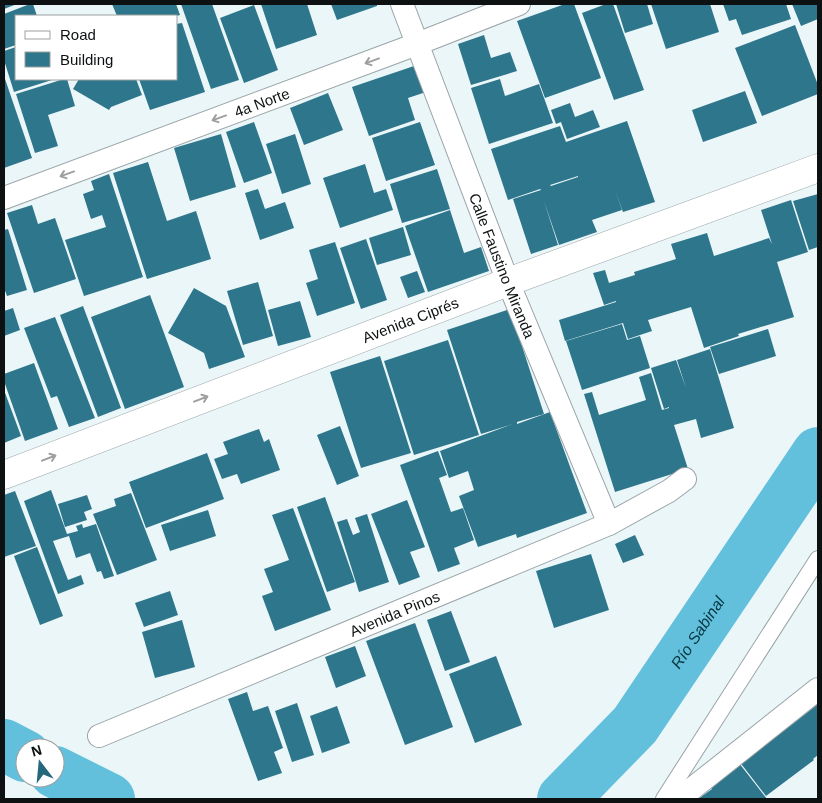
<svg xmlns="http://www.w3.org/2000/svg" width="822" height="803" font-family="Helvetica,sans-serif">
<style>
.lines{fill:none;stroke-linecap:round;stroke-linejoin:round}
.river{stroke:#62c0dc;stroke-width:52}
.building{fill:#2d768b;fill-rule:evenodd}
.pedestrian-casing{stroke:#9aa4a7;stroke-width:18}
.minor-casing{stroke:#9aa4a7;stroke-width:24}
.tertiary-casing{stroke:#9aa4a7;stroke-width:29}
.pedestrian{stroke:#fff;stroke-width:16}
.minor{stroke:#fff;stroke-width:22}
.tertiary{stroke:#fff;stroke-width:28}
.oneway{stroke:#9ea0a0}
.labels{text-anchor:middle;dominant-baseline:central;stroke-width:4;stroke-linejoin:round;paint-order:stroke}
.street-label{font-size:15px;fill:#0d1112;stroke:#fff}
.water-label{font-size:16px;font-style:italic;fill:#083641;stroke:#fff}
</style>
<rect width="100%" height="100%" fill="#ebf6f9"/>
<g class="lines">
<g class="river">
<path d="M4 745 25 756"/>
<path d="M55 772 109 799"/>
<path id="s1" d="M563 799 635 725 818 453"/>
</g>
</g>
<path class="building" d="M4 4H17L4 9Z
M30 4H33L37 16H16V45L4 49V14Z
M112 4H176L180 15 176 16H117Z
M181 4H212L239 80 211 89Z
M261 4H307L317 35 276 49Z
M331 4H377V6L337 20Z
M565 4H574L601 78 545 98 517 21Z
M606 4H613L644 90 614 100 582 13Z
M616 4H647L653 24 625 33Z
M651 4H710L719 32 666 49Z
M723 4H786L791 19 742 35 736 19 729 21Z
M792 4H818V19L801 26Z
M254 5 278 70 244 83 220 18Z
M182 23 205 92 150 110 139 79H176V24Z
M795 25 818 85V94L762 116 735 48Z
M484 35 491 58 510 52 517 71 471 85 458 44Z
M16 47V79H55L14 92 4 60V51Z
M417 65 426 92 408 98 415 120 369 136 352 87Z
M4 76 32 158 4 168Z
M64 79H67L75 106 48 115 58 146 35 153 16 94Z
M79 79H136L142 95 111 107 109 110 73 89Z
M500 79 505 96 539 84 553 123 489 144 471 88Z
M745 91 757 123 703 142 692 110Z
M328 93 343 130 304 145 290 108Z
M570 103 575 117 593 110 600 127 567 139 561 122 556 124 551 110Z
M627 121 655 202 623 212 615 190 622 210 592 220 597 232 559 245 544 201 558 245 531 254 513 199 541 190 540 189 508 200 491 149 560 126 566 142ZM578 176V177L551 186 550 185Z
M254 122 272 173 244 183 226 132Z
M420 122 435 165 386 181 372 138Z
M221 134 236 187 190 201 174 148Z
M295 134 311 184 282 194 266 144Z
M148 162 167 221 196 211 211 259 147 279 113 173Z
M365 164 374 193 386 189 393 210 340 228 323 178Z
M437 169 450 209 402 223 390 184Z
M109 174 143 277 84 296 65 240 106 227 102 215 91 219 83 194 94 190 91 181Z
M258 189 265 209 285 202 294 228 260 240 245 193Z
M818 194V247L809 250 793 201Z
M791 200 808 252 777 262 794 317 738 334 739 336 704 348 691 307 648 320 652 331 628 339 623 323 565 341 559 320 616 302V301L604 305 593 273 605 270 609 283 635 275 634 272 676 259 671 244 707 233 714 256 769 238 772 244 761 210Z
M32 205 38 224 55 218 76 279 34 293 7 213Z
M450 210 464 253 481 247 489 271 428 292 405 226Z
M403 227 411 255 377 265 369 238Z
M8 229 27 290 7 296 4 288V230Z
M366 239 387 300 361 309 340 248Z
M335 242 355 303 317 316 306 283 318 279 309 250Z
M417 271 425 292 408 298 400 277Z
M258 282 273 336 243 345 227 291Z
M194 288 226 306 245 357 209 369 204 353 168 333Z
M150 295 184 387 125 409 91 317Z
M300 301 311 337 278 346 268 310Z
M83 306 121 408 98 417 60 315Z
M13 308 20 330 4 336V311Z
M510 309 544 414 517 422V424L550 412 587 513 517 538 516 534 478 547 459 496 474 490 468 471 449 478 440 451 513 424 481 434 447 330Z
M55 317 95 418 69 427 57 396 51 398 24 328Z
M622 324 627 340 640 336 650 368 582 390 566 341Z
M768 329 776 356 719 374 710 347Z
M448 340 479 435 414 455 384 361Z
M710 349 734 428 701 438 696 419 674 425 688 469 615 492 584 394 592 392 599 415 646 400 639 377 651 373 662 410 669 408V407L664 409 651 368 676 360 686 388 677 360Z
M380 356 411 453 361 468 330 372Z
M34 363 58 429 25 441 4 381V374Z
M4 390 21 436 4 443Z
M340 426 359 476 337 485 317 435Z
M259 429 264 442 269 439 280 470 241 484 237 474 222 479 214 459 228 454 223 442Z
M438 451 447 475 439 478 451 512 463 508 474 540 454 548 460 564 438 572 400 465Z
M207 453 224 499 146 528 129 482Z
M51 490 67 534 78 531 76 526 82 524 83 528 96 524 114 576 104 579 101 571 97 572 90 553 76 558 69 536 53 541 68 580 81 575 84 584 58 594 24 501Z
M15 491 36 546 4 557V495Z
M131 493 157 560 117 575 93 514 116 506 114 499Z
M87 495 92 509 84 512 87 520 65 527 58 504Z
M325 497 355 582 327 592 297 507Z
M407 500 425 547 410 552 420 577 399 585 371 514Z
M293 508 331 610 275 631 262 596 273 592 264 569 289 560 272 515Z
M208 510 216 536 170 551 161 525Z
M367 514 389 582 359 592 337 522 347 519 353 535 360 532 355 518Z
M635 535 644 555 623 563 615 544Z
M37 547 63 616 40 625 14 556Z
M591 554 609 610 554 628 536 571Z
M170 591 178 615 144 627 135 603Z
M451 611 470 662 445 671 427 620Z
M182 620 195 667 155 678 142 632Z
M415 623 453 727 405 745 366 641Z
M355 646 366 676 336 688 325 657Z
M496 656 522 725 475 743 449 674Z
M247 692 253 711 268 706 283 748 274 752 282 773 258 781 228 699Z
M818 696V755L813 759 814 760 766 796 739 761Z
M297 703 314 755 292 762 275 711Z
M337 706 350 743 322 753 310 716Z
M739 763 767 799H698L712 789 710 785Z"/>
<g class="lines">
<g class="pedestrian-casing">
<path id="pedestrian" d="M664 799 818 559"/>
</g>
<g class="minor-casing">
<g id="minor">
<path id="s2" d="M402 4 508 282 609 524"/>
<path id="s3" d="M4 198 417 44 519 4"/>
<path id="s4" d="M99 736 609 524 669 491 685 479"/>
<path d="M679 799 818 689"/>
</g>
</g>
<g class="tertiary-casing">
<g id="tertiary">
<path id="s5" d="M4 475 508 282 818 168"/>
</g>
</g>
<use href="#pedestrian" class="pedestrian"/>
<use href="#minor" class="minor"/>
<use href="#tertiary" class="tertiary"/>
</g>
<defs><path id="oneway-shaft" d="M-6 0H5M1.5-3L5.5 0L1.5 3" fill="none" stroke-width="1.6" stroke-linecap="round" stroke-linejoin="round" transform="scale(1.25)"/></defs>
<g class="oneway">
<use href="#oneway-shaft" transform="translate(372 61) rotate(160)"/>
<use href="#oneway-shaft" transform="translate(219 118) rotate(160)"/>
<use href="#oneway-shaft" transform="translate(67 174) rotate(160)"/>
<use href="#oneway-shaft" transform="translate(201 399) rotate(-21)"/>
<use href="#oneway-shaft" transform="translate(49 458) rotate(-21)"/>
</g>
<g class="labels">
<g class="street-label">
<text stroke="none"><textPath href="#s3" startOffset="275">4a Norte</textPath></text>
<text stroke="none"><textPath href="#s2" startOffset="280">Calle Faustino Miranda</textPath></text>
<text stroke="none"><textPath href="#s5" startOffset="435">Avenida Ciprés</textPath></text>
<text stroke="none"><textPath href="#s4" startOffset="320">Avenida Pinos</textPath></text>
</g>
<g class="water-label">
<text stroke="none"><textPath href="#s1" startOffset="215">Río Sabinal</textPath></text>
</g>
</g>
<rect width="822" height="803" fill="none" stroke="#0d1112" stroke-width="10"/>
<rect x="15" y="15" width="162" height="65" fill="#ffffff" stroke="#9ea0a0"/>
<rect x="25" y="31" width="25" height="8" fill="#ffffff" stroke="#9ea0a0"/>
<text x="60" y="40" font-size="15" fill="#0d1112">Road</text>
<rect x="25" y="52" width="25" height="15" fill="#2d768b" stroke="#9ea0a0"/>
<text x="60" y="65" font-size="15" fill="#0d1112">Building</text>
<g transform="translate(40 763) rotate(344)"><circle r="24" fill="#ffffff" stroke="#9ea0a0"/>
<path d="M0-4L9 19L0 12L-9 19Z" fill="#26687b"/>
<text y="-8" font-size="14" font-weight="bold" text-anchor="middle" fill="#0d1112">N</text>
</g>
</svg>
